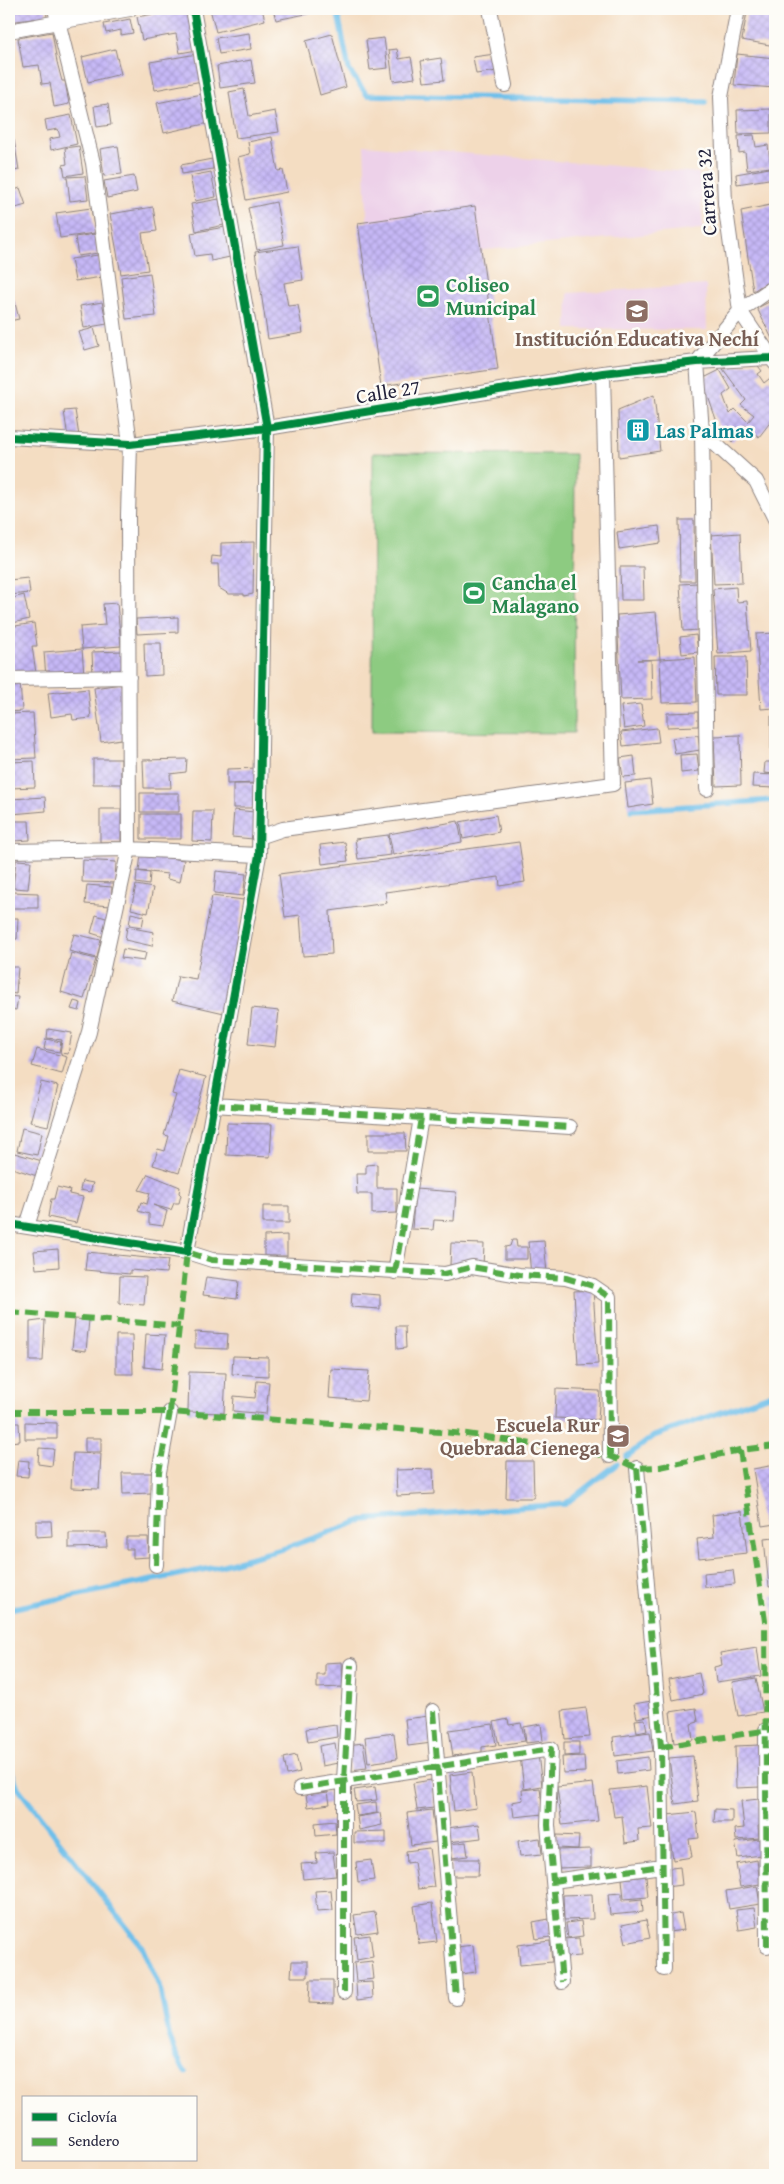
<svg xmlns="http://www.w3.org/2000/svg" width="784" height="2184" font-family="'Gentium Book Plus',serif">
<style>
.built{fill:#edd1e9}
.green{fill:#8dcb81;stroke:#58765e}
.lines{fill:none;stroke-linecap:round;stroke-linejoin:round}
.stream{stroke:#6ebfea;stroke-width:5.5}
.building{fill:url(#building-cross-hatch)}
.street-casing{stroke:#8b807e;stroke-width:16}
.street{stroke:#fff;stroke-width:14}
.quiet{stroke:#53aa46;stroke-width:6;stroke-dasharray:12 6;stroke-linecap:butt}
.cycleway-casing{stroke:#fdfcf7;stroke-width:11}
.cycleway{stroke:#00873e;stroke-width:8}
.labels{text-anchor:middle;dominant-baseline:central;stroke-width:5;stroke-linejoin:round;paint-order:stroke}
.street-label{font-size:20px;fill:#22223b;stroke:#fdfcf7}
.leisure-label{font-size:20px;font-weight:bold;fill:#27864d;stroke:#fdfcf7;text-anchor:start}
.education-label{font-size:20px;font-weight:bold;fill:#785e54;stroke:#fdfcf7}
.culture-label{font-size:20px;font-weight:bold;fill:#0d838f;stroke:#fdfcf7;text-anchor:start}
</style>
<defs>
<pattern id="building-cross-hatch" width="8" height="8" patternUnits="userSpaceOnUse" patternTransform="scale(1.25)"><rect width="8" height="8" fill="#c6b8f6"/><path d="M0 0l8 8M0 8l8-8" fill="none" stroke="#aa9ed4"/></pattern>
</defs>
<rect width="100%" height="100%" fill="#fdfcf7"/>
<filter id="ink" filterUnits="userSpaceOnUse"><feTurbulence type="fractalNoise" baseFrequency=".02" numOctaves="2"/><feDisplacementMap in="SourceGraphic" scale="10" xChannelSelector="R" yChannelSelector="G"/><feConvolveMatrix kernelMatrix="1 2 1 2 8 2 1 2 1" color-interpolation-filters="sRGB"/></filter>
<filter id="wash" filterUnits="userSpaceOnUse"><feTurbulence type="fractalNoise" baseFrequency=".0096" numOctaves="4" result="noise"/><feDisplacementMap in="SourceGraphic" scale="20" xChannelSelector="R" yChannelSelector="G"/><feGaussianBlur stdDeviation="1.12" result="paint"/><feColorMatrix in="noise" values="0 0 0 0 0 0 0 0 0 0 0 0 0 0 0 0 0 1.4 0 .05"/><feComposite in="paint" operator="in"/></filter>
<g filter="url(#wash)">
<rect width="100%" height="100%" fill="#f4ddc2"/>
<path class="built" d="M364 145 699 173 703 229 369 261Z
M706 285 707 330 567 329 568 293Z"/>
<path class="green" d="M373 453 575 454 574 733 372 732Z"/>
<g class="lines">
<path class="stream" d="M337 9 349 70 367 95 705 102
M631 810 775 800
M626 1457 654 1436 775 1393
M9 1609 212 1568 286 1548 363 1520 565 1504 617 1464
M9 1764 18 1788 142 1947 160 1988 169 2035 176 2055 185 2072"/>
</g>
<g id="blocks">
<path class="building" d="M9 9H46L47 17 9 22Z
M64 9H82L65 13Z
M180 9H189L197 50 180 53 176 34 142 40 137 17Z
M210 9H262L265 20 216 32Z
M273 9H326V10L276 20Z
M747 12 775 16V46L742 40Z
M130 19 133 33 121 35V30L106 33 104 24Z
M52 32 57 62 62 81H65L69 104 54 107 50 83 42 84 39 65 23 67 18 38Z
M249 33 251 49 219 54 216 38Z
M332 34 346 87 320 95 306 41Z
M384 38 388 68 370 70 366 40Z
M115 49 121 74 88 82 82 57Z
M397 49 399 59 411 57 415 78 393 81 389 50Z
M197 54 202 81 155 90 150 62Z
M495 54 497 71 476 74 473 57Z
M737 54 775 58V88L734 85Z
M441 58 444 80 424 82 421 61Z
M251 60 255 83 220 88 217 66Z
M244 89 249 116 275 111 279 132 236 138 229 92Z
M202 94 209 123 164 133 157 103Z
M108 104 111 125 97 127 94 106Z
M771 109V133L738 134 737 110Z
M71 115 77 144 51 150 49 139 60 137 58 129 47 131 45 120Z
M754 135 756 147 768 145 771 167 747 170 745 152 739 153 738 136Z
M272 137 278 171 283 170 287 192 246 200 238 157 250 154 248 142Z
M14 140 19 170 9 172V141Z
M79 146 83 173 65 176 63 165 67 164 65 148Z
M118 146 122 174 104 176 100 149Z
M212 159 213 169 182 174 181 165Z
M775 167V178L737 184 736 174Z
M211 172 216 197 195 201 190 176Z
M85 176 88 199 70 201 67 177Z
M134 176 137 192 107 198 104 181Z
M20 188 26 205 9 210V192Z
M219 199 224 225 196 231 191 204Z
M276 202 284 245 257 250 248 208Z
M775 204V277L753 291 741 211Z
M475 206 498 369 381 386 358 223Z
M153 207 157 231 142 233 148 270 121 274 110 214Z
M91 208 95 233 60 238 56 213Z
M225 227 230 257 211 261 210 254 195 256 191 233Z
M95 234 98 253 78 256 75 237Z
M298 246 303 280 284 283 288 306 298 305 303 333 268 339 255 252Z
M98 255 102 277 75 281 71 259Z
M150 273 156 316 126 319 121 277Z
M14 299 19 319 9 321V300Z
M775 299V345L757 308Z
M102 302 107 324 84 328 80 306Z
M94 328 99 346 85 350 79 332Z
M755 362 762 371 758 374 764 383 769 379 775 384V416L759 437 745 426 732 442 718 425 702 379 720 370 731 389 723 395 730 414 735 409 748 422 754 415 741 405 746 400 723 369Z
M654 395 660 451 619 457 618 410Z
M75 410 79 436 68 438 64 411Z
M679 520H694L695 581H680Z
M659 526 661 543 619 549 617 532Z
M740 533 742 583 714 584 711 535Z
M254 542 253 594 244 596V594H229L219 588 218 564H211L212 556 221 557V543Z
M620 567H643L644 600H621Z
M28 578 30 593 9 595V580Z
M697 583 699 630 683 631 680 584Z
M736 587 737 602 747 601 751 651 718 654 713 589Z
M24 595 29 619 9 624V599Z
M117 603 121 646 82 649 80 627 105 625 103 604Z
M656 612 660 659 637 660H651L652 699 621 700 617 615Z
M178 617V632L137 634 136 619Z
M34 623 37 646H32L36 673 9 674V627Z
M775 633V708L761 709 756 634Z
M696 635 698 652 682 654 680 637Z
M144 643H161L162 675 145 676Z
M82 649 84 675 46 678 44 652Z
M122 651 123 675H93L92 652Z
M695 657 697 702 662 703 660 659Z
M715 657H746L747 695H716Z
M20 681 22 711 9 712V682Z
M121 684 128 738 101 742 94 688Z
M88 689 91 718 73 720 72 714 51 717 48 693Z
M641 704 644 726 624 729 621 706Z
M698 712V726L667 727V713Z
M33 713 36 758 9 759V714Z
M771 716H775V761H771Z
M657 728 659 742 623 746 621 732Z
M698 735 700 750 675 754 672 738Z
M740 735 741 785 716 786 714 736Z
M697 754 699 771 681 773 680 755Z
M634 756 636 776 623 777 620 758Z
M93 759H121V784H93Z
M187 759 186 772 170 774 171 788H144L143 760Z
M34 761 35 787 10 788 9 762Z
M765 762H775V774L764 773Z
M258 768V783L227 784V769Z
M753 774 775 775V788L752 787Z
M650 780 653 804 628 808 625 783Z
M233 784H256V808H233Z
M140 793H179V812H140Z
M45 797 46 811 12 814 10 799Z
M100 809H121V842H100Z
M234 810 255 812 253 839 232 837Z
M193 811H213L212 842 192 841Z
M141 814H181V839H141Z
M496 815 499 832 463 839 460 822Z
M13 821H29L30 840 14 841Z
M458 821 462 842 393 855 389 834Z
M388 835 391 855 358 859 355 839Z
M345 842 348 861 322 864 320 845Z
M519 842 525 882 500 886 499 877 385 892 387 903 330 911 332 954 303 956 300 915 285 917 279 874Z
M141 854 184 860 180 882 167 879 168 874 139 871Z
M16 860 31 861 28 889 13 888Z
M83 860 116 862 115 883 82 882Z
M137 871 150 873 149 885 136 883Z
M216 871 246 874 243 896 214 893Z
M87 885 112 887 111 906 85 904Z
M136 885 153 888 148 913 131 909Z
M12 892 38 893V908H12Z
M212 896 244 900 224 1013 172 1001 178 976 196 979Z
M131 913 144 916 142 927 129 925Z
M96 915 109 919 104 937 91 933Z
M9 918H18L17 939H9Z
M127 927 154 932 152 946 125 940Z
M74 934 101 940 97 958 69 951Z
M123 949 146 953 144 961 121 958Z
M71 953 96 959 84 999 61 992Z
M9 967H18L16 994 9 993Z
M9 996 18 997 16 1010 9 1009Z
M74 1001 81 1003 79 1011 71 1009Z
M252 1008 279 1011 275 1047 248 1044Z
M48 1029 72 1033 68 1054 60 1053 62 1040 47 1038Z
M46 1039 61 1042 59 1052 44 1049Z
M37 1049 67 1057 62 1074 32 1066Z
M179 1070 206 1077 179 1173 153 1165 158 1149 165 1151 169 1136 164 1135 176 1095 172 1094Z
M41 1082 58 1086 48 1126 30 1122Z
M227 1123 272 1124 270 1157 226 1155Z
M22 1128 42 1133 37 1155 17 1151Z
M368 1133H405L406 1151H368Z
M11 1152 42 1161 37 1176 9 1167Z
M377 1164V1188H397V1213L372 1214V1194H357L356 1174H366V1165Z
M148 1174 180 1187 179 1193 181 1195 179 1203H174L171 1210 153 1205 167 1211 163 1226 149 1224V1214L138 1211 141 1202 147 1204 150 1193 139 1190Z
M82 1181 93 1183 90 1192 80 1190Z
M57 1187 70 1190 69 1194 83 1197 76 1223 48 1217 51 1199H54Z
M415 1189 456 1192 454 1221 434 1220 433 1230 412 1229Z
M263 1206H289V1223H263Z
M287 1235V1256H264V1236Z
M512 1240H516L517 1247H527V1259H505V1247L510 1246Z
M544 1241 547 1273 531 1275 528 1242Z
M451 1243 484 1244 483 1267 450 1265Z
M58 1249 59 1267 36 1269 34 1251Z
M87 1252 168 1260 166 1273 130 1270V1274L85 1270Z
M120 1276 146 1277 144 1305 119 1303Z
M206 1277 239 1281 237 1299 203 1295Z
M593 1290 598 1364 578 1365 574 1291Z
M352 1293 380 1295V1309L351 1307Z
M75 1319 89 1320 86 1351 72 1349Z
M45 1320 43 1361H30V1322Z
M396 1326H405L406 1348 397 1349Z
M195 1332 228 1334 227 1349 195 1348Z
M146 1334 165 1335 162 1369 144 1367Z
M116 1335H132L133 1374H116Z
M233 1356 268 1357V1376L232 1374Z
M331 1369 369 1371 366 1401 329 1398Z
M189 1372 226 1373 224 1413 188 1412Z
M257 1381 269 1382 266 1414 233 1411 234 1396 255 1398Z
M556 1389 600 1391 598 1420 555 1418Z
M25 1422 57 1423V1439H25Z
M9 1423H19L20 1441 9 1442Z
M85 1438H101V1452H85Z
M39 1448 54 1449 52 1466 38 1464Z
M73 1453 101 1454 99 1489 71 1488Z
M18 1460 29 1461 28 1477 16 1476Z
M507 1461H533L534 1498H506Z
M775 1465V1524L762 1526 753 1469Z
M433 1469 434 1494 397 1496 396 1470Z
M122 1473H152V1493L123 1494Z
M742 1511 747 1553 699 1558 697 1539 714 1537 712 1515Z
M36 1521H51L52 1536 36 1537Z
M69 1533H106L107 1547 69 1548Z
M126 1537H148L149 1557 133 1558V1549H126Z
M775 1538V1586L769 1587 764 1539Z
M733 1570 735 1584 705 1587 704 1573Z
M775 1595V1616H774L771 1596Z
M757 1647 761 1676 716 1682 714 1667 722 1665 720 1653Z
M342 1662 343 1687 317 1688V1675H325V1663Z
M699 1673 703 1694 673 1700 669 1679Z
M756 1678 763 1712 738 1716 732 1682Z
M651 1701 654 1715 637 1718 634 1704Z
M586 1708 590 1737 565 1739 562 1711Z
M696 1708 698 1722 691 1724 693 1740 674 1743 670 1712Z
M429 1716 432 1743 408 1746 405 1719Z
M508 1719 509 1725 521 1723 525 1741 499 1745 494 1722Z
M645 1719 647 1731 637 1733 635 1720Z
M493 1724 496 1745 482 1747V1752L453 1756 449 1730Z
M541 1724 543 1741 526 1743 524 1727Z
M336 1725 337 1737 308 1742 306 1729Z
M650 1732 653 1751 615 1756 613 1737Z
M394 1733 397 1759 368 1763 365 1737Z
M564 1742H579V1755L564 1756Z
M335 1743 338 1763 322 1766 319 1746Z
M363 1743 367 1768 350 1770 347 1745Z
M760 1745 761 1787 736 1788 735 1746Z
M538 1754 542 1786 524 1789 520 1756Z
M296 1755 300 1772 287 1775 284 1758Z
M584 1756 585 1772 563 1773 562 1757Z
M693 1756 698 1801 675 1804 669 1758Z
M648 1757 649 1770 618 1774 617 1761Z
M472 1772 476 1808 454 1811 450 1775Z
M431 1780 434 1808 417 1810 413 1783Z
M593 1783 598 1821 562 1825 557 1787Z
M647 1786 652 1828 638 1829 639 1841 625 1843 622 1816 614 1817 610 1790Z
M375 1787 377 1800 356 1802 354 1790Z
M540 1788 543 1814 514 1817 512 1802 523 1800 522 1790Z
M328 1792 330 1804 308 1807 306 1795Z
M759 1799 762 1825 758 1826 759 1838 736 1840 735 1829 744 1828 741 1801Z
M376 1802 377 1813 357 1816 355 1805Z
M715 1809 732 1810V1822H714Z
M432 1810 436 1842 411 1845 407 1813Z
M696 1812 699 1838 689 1839 692 1857 673 1860 667 1815Z
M380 1813 382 1825 359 1830 357 1817Z
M335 1821 336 1834 316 1836 315 1823Z
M479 1824 481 1838 449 1842 447 1828Z
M386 1831V1843H354V1832Z
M557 1835 579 1836 578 1849 556 1848Z
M540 1838 542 1854 520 1856 518 1841Z
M759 1839 761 1855 738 1858 735 1842Z
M466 1842 468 1856 451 1858 450 1844Z
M429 1848 434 1887 418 1889 414 1862 407 1863 406 1851Z
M591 1849V1867L557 1868V1850Z
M333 1852 336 1876 303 1879 301 1864 317 1863 316 1853Z
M451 1859H479L478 1876H451Z
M371 1860 374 1880 358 1882 356 1862Z
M757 1860 760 1884 740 1887 736 1864Z
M680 1867 682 1885 665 1887 663 1869Z
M646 1876 648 1897 624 1899 622 1879Z
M757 1886 760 1904 729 1909 726 1891Z
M331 1890 333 1910 317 1911 315 1891Z
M622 1893V1901L642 1899 643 1912 610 1915 608 1894Z
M592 1894 593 1919 564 1920 563 1895Z
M432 1903 437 1942 419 1944 414 1906Z
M754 1908 757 1927 739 1930 736 1910Z
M375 1912 378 1931 357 1934 354 1915Z
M681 1913 684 1930 669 1932 667 1916Z
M549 1919 551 1937 536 1939 533 1922Z
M646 1920 650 1938 626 1943 622 1925Z
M581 1921 583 1936 568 1938 566 1923Z
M370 1935 373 1957 357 1960 354 1937Z
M579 1938 581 1956 564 1957 562 1939Z
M550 1941 552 1962 520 1965 518 1945Z
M473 1945 476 1972 461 1974 457 1947Z
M292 1961H308V1977H291Z
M372 1961 374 1979 356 1981 354 1963Z
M310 1980H333V2004L309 2003Z
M372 1982 373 1998 357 2000 356 1983Z"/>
</g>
</g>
<g filter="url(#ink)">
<use href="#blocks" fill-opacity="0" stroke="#8b807e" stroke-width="1"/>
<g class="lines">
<g class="street-casing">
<path id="street" d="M490 9 505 85
M738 9 721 97 725 203 740 311 775 363
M9 31 130 9
M702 432 756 481 775 519
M9 437 130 444 267 428 603 373 697 362 772 358 775 356
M9 679 129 677
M707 789 702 432 697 362 740 311 775 286
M259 837 283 829 613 784 603 373
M9 851 129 849 259 855
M213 1105 570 1127
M9 1224 187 1252 212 1260 445 1274 472 1267 519 1275 566 1278 593 1286 609 1297 610 1456
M27 1226 89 1032 129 849 128 515 130 444 93 163 55 9
M187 1252 259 855 267 428 193 9
M395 1272 421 1118
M637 1468 661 1747 664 1969
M156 1565 159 1472 170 1412
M433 1711 456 1998
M766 1730 767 1946
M300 1788 551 1749 548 1825 562 1982
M553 1881 662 1866
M344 1992V1780L351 1665"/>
</g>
<use href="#street" class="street"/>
<path class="quiet" d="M213 1105 570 1127
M395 1272 421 1118
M9 1312 180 1326
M9 1412H170L187 1252 212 1260 445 1274 472 1267 519 1275 566 1278 593 1286 609 1297 610 1456
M740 1450 765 1621 767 1946
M637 1468 661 1747 664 1969
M156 1565 159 1472 170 1412 467 1434 610 1456 637 1468 660 1467 740 1450 775 1446
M433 1711 456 1998
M661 1747 775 1729
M300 1788 551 1749 548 1825 562 1982
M553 1881 662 1866
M344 1992V1780L351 1665"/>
<g class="cycleway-casing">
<path id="cycleway" d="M9 437 130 444 267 428 603 373 697 362 772 358 775 356
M9 1224 187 1252 259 855 267 428 193 9"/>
</g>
<use href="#cycleway" class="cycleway"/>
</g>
</g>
<defs>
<g id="stadium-square" transform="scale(1.25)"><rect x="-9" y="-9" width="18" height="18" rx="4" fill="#2e9e5b" stroke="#fdfcf7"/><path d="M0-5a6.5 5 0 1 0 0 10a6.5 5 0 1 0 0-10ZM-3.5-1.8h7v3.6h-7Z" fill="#fff"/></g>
<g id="school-square" transform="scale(1.25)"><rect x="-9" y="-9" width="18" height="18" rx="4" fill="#8d6e63" stroke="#fdfcf7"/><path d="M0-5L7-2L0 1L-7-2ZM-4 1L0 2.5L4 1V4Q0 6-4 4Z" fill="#fff"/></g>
<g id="building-square" transform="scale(1.25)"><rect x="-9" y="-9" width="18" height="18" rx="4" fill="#0f9aa8" stroke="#fdfcf7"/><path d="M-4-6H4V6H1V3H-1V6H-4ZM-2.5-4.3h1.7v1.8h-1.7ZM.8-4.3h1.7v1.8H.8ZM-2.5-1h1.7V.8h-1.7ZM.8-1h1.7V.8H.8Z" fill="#fff"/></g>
</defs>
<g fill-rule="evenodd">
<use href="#stadium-square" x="428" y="296"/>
<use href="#school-square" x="637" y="311"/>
<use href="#building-square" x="638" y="430"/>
<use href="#stadium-square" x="474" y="593"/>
<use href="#school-square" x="618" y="1436"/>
</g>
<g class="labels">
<g class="street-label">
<text transform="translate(706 192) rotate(-94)">Carrera 32</text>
<text transform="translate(388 391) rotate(-9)">Calle 27</text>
</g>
<g class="leisure-label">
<text x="446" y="284">Coliseo<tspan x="446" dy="23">Municipal</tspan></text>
<text x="492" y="582">Cancha el<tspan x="492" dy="23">Malagano</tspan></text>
</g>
<g class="education-label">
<text x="637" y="338">Institución Educativa Nechí</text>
<text x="600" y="1424" text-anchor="end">Escuela Rur<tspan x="600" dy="23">Quebrada Cienega</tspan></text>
</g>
<g class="culture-label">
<text x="656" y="430">Las Palmas</text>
</g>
</g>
<rect width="784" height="2184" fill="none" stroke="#fdfcf7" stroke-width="30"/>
<rect x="22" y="2096" width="175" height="65" fill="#fdfcf7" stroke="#a5a5ac"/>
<rect x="32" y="2113" width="25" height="8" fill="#00873e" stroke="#a5a5ac"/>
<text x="68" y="2122" font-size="15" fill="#22223b">Ciclovía</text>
<rect x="32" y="2138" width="25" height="8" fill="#53aa46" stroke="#a5a5ac"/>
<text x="68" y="2146" font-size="15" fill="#22223b">Sendero</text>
</svg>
